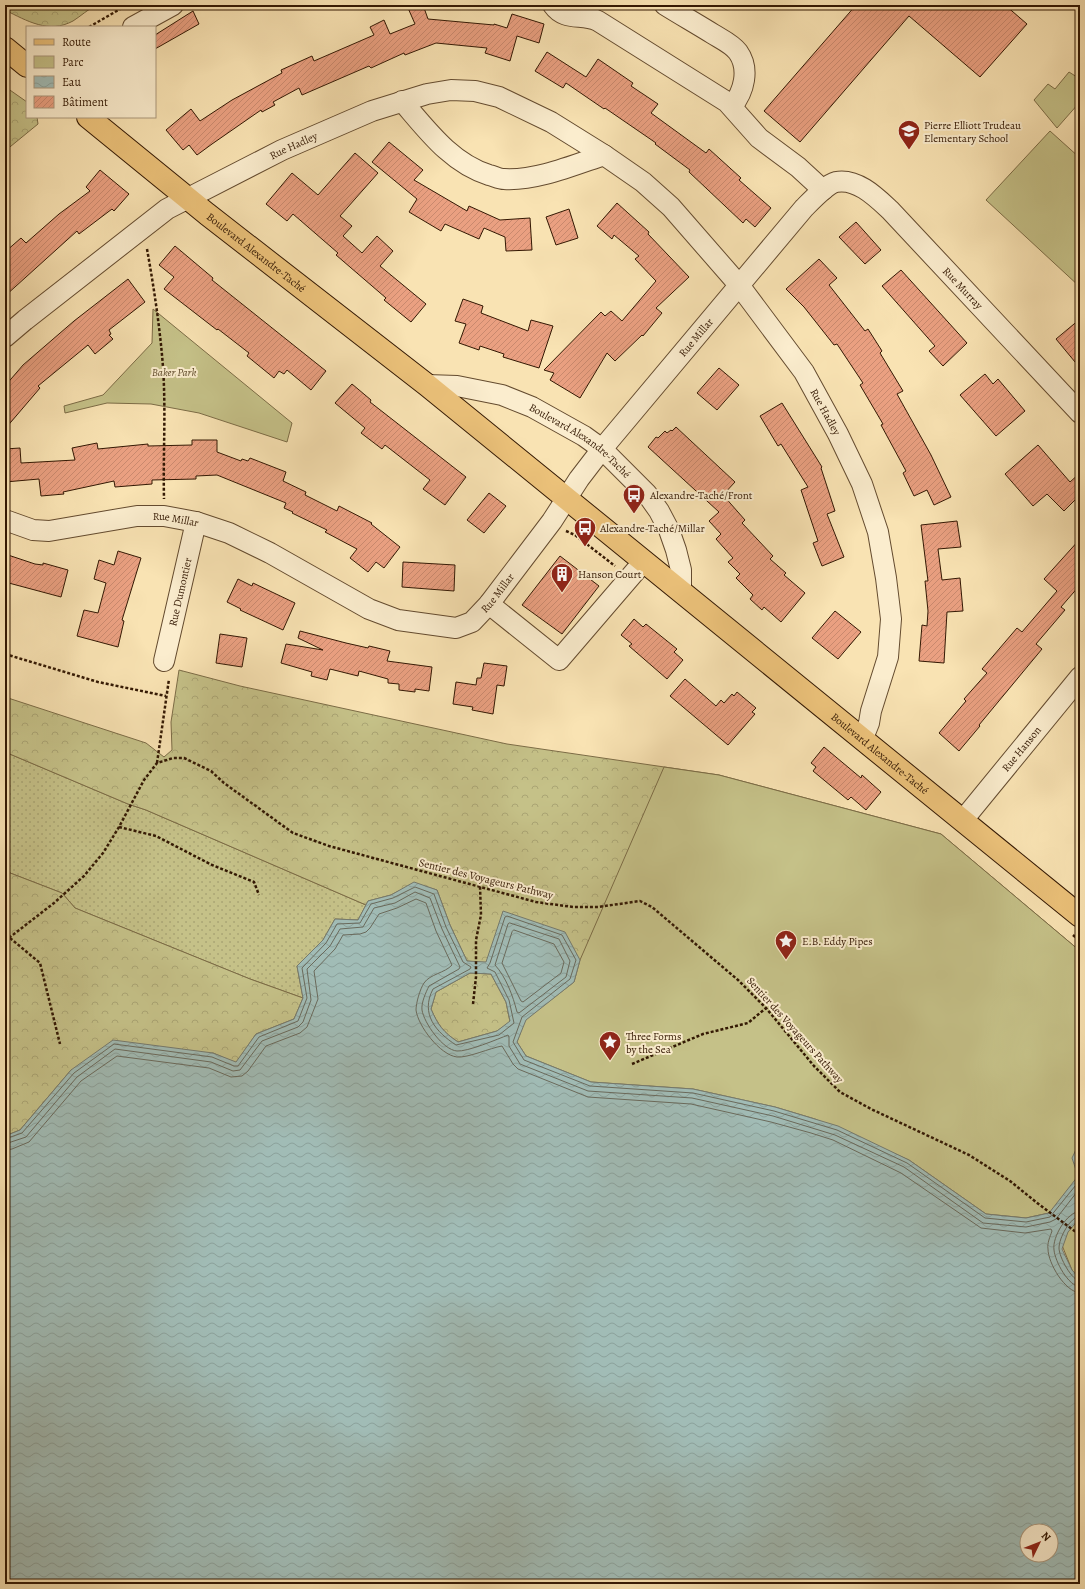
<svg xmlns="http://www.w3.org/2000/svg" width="1085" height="1589" font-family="Alegreya,serif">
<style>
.grass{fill:url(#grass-dots);stroke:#7c6c46}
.forest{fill:url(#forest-crowns);stroke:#7c6c46}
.park{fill:#c5c188;stroke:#7c6c46}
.water{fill:url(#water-waves);stroke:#757a6e;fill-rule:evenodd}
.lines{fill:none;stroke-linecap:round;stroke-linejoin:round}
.shore{stroke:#6a6a5c;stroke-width:1}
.building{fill:url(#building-hatch);stroke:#331803}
.minor-casing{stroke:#644b2f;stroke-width:22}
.major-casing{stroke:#331803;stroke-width:24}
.path{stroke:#331803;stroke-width:2.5;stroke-dasharray:3 2;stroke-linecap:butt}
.minor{stroke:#fbedce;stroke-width:20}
.major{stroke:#ecc27a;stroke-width:22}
.labels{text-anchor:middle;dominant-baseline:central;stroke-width:4;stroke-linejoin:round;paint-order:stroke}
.poi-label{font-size:11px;fill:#331803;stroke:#fbedce;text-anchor:start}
.street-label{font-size:11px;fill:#331803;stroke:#fbedce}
.park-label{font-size:11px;font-style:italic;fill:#5f4b2b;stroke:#fbedce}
</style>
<defs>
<pattern id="grass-dots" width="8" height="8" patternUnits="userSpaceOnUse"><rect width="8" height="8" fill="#c5c188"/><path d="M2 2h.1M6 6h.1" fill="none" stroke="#aaa574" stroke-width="1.8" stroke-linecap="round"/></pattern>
<pattern id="forest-crowns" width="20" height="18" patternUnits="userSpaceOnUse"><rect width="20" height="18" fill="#c5c188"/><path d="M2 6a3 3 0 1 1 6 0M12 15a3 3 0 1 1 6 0" fill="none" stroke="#aaa574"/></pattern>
<pattern id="water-waves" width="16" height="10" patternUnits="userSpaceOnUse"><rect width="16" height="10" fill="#a1bcb6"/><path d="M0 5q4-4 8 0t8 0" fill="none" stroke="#8ba19b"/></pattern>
<pattern id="building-hatch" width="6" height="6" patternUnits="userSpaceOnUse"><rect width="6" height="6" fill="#eaa081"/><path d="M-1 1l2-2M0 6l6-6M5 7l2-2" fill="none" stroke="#c9896e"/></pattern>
</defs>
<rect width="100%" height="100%" fill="#f9e3b3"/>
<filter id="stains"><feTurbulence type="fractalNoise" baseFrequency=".005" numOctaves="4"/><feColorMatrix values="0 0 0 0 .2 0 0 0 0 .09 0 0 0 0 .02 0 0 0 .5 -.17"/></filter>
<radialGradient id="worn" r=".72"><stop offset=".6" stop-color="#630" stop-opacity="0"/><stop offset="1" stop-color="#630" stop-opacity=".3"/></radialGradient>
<path class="grass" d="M5 752 128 804 146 810 366 905 358 920 335 919 323 940 297 966 303 998 250 979 75 908 62 893 5 871Z"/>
<path class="forest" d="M5 5H97C88 9 81 16 73 21 49 34 27 21 5 10Z
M7 88 27 102V117H37L38 124 5 151V89Z
M179 670 240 686 507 744 719 775 941 834 1080 951 633 1020 577 1077 526 1056 525 1020 486 963 467 961 450 925 437 890 414 883 391 895 368 901 366 905 146 810 128 804 5 752V697L146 743 164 757 172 750 171 722Z
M5 871 62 893 75 908 250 979 303 998 294 1019 256 1034 236 1063 213 1053 71 1070 20 1130 5 1136Z
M470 973 491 974 506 1002 510 1022 497 1031 458 1042C443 1032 438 1025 431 1009L436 992Z"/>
<path class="park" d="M1069 72 1080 79V104L1079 103 1057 128 1034 100 1048 84 1055 89Z
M1050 131 1080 158V287L986 200Z
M153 309 292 423 287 442 199 413 151 404 107 403 65 413 64 406 103 395 152 343Z
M664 767 719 775 941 834 1080 951V1279L1072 1270 1049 1213 1026 1218 986 1214 909 1160 815 1119 775 1107 693 1089 591 1082 526 1056 517 1042 525 1020 574 982 580 960Z"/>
<path class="water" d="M414 882 437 890 450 925 467 961 486 962 503 911 565 932 580 960 574 982 526 1020 517 1042 526 1056 591 1082 693 1089 775 1107 838 1126 909 1160 986 1214 1026 1218 1049 1213 1078 1176 1072 1158 1080 1141V1218L1068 1232 1062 1249 1072 1270 1080 1279V1584H5V1136L20 1130 71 1070 113 1040 213 1053 236 1062 256 1034 294 1019 303 998 297 966 323 940 335 919 358 920 368 901 391 895ZM470 973 491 974 506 1002 510 1021 497 1031 458 1042C443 1032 438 1025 431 1009L436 992ZM1027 1531H1051V1555H1027Z"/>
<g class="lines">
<path class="shore" d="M510 923 559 939 570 961 566 977 519 1013 517 1012C513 996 506 977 495 965L508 924Z
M514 930 554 944 564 962 561 973 523 1002 521 1001 502 963 512 932Z
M5 1139 22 1133 74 1073 114 1044 212 1057 234 1066H238L259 1037 298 1021 307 998 302 968 326 943 337 924 360 923 371 904 393 898 415 887 434 894 446 927 463 962 471 967 470 969 433 989C420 1014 436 1032 456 1045L499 1035 514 1023 509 1000 495 972 487 968 490 963 505 917 507 916 562 935 576 960 570 979 522 1017 513 1042 524 1060 590 1086 693 1093 774 1111 837 1130 907 1163 985 1218 1026 1222 1050 1217 1080 1180
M5 1144 26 1137 77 1077 115 1049 211 1062 233 1071 240 1070 262 1041 298 1027 303 1022 311 1000 307 969 330 946 340 929 363 927 374 908 395 903 415 892 430 898 442 929 460 967 459 969 429 986C426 992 421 1003 422 1010 424 1023 443 1050 457 1051 467 1052 498 1039 508 1035L509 1037V1046L520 1064 588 1091 692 1098 773 1116 835 1135 904 1167 983 1223 1026 1227 1050 1222 1056 1219 1080 1188
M5 1150 12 1149 29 1142 81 1081 117 1056 209 1068 231 1077 242 1076 248 1071 266 1046 300 1033 307 1027 318 999 314 971 335 949 343 935 360 934 366 932 370 928 379 914 397 908 416 899 426 903 436 931 452 965C445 973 430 974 424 983 420 989 416 1003 416 1010 418 1026 440 1055 457 1057 468 1058 490 1048 502 1046L513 1064 518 1069 588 1097 691 1104 771 1122 811 1133 833 1140 901 1173 981 1228 1025 1233 1051 1229 1052 1231C1050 1237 1047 1243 1048 1249 1048 1263 1065 1292 1080 1293
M1080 1211C1067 1212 1052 1237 1054 1250 1055 1261 1068 1286 1080 1287
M1080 1216C1070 1217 1059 1238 1059 1248 1059 1257 1072 1281 1080 1281"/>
</g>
<path class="building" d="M417 5H423L428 19 494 25V24L507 28 512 14 544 24 539 43 517 36 510 61 485 53 487 48 436 43 405 55 404 53 371 68 369 66 302 95 299 88 273 102 275 105 262 112 261 110 212 144 197 155 189 145 183 150 166 130 191 109 200 121 232 100 282 73 281 70 312 56 314 61 374 35 370 27 384 20 390 34 415 24 408 8Z
M856 5H1005L1027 24 980 77 909 16 800 142 764 111Z
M193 11 199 24 155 49V35Z
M547 52 586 77 598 59 633 83 631 86 658 104 651 113 706 153 709 149 741 178 739 180 771 208 755 227 746 219 743 223 689 172 690 170 655 144 656 143 605 108 604 109 566 83 563 88 535 71Z
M389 142 423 170 414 180 467 211 469 206 500 220 530 218 532 250 506 251 505 237 484 228 479 239 445 224 441 231 409 212 417 199 372 162Z
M355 153 378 173 340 216 352 226 343 236 362 253 377 236 393 251 380 266 426 304 411 322 384 300 386 298 336 255 338 253 293 214 287 221 266 204 292 173 318 195Z
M100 170 129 194 114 211 112 209 79 234 77 231 5 296V252L21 238 26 243 59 214 90 191 86 187Z
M617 203 649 232 648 234 689 277 656 308 662 313 643 336 642 335 615 361 607 353 580 398 550 380 554 373 544 370 601 312 605 316 611 311 622 321 656 281 635 259 639 256 614 235 612 239 597 226Z
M569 209 578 238 556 245 546 217Z
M856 222 881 250 865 264 839 237Z
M175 246 213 278 212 280 326 371 311 390 287 370 284 374 279 371 274 378 247 356 249 353 218 329 217 330 164 289 174 277 159 265Z
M819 259 837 278 829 285 865 331 868 329 882 351 880 353 903 391 897 394 931 455 951 497 934 505 927 490 914 496 903 473 906 471 881 425 883 424 860 385 863 383 837 344 834 345 804 307 786 289Z
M901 270 967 343 943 366 929 351 935 346 882 286Z
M128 279 145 302 109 330 111 334 109 335 113 339 95 354 88 345 38 386 40 388 5 429V386L23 365 74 321Z
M463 299 483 306 481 313 528 331 531 320 553 326 539 368 503 357 504 354 480 346 479 350 459 343 466 324 455 321Z
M1080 319V368L1056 339Z
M719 368 739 385 717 410 697 393Z
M985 374 993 384 998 379 1025 411 996 436 960 395Z
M352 384 371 400 370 402 466 477 445 505 423 489 430 480 385 445 382 449 361 433 365 428 335 403Z
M782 403 822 467 821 468 835 511 827 514 844 557 822 566 813 543 818 541 801 490 808 487 781 444 778 446 760 416Z
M676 427 735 482 723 495 745 520 742 523 773 556 770 559 786 573 784 575 805 593 781 622 764 607 762 610 750 599 753 595 736 578 740 574 728 562 733 558 716 539 721 534 709 521 719 512 648 447 656 437 658 438 665 431 667 433 671 430 672 431Z
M192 440H217V452L241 461 242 459 248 461 250 458 286 472 283 481 306 492 305 495 337 511 339 506 372 523 371 524 400 547 384 568 376 562 368 572 350 558 357 549 325 532 327 530 292 513 293 512 284 508 286 503 217 475 196 476V479L152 480V484L115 487 114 481 63 492 64 494 41 496 39 479 5 482V449L20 448 21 463 75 460 72 448 97 443 98 449 148 444V446L192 445Z
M1038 445 1070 482 1080 473V495L1064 511 1047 494 1033 506 1005 474Z
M489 493 506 506 484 533 467 520Z
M957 521 961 547 938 549 942 580 960 578 963 611 947 612 944 663 919 661 922 625 927 626 928 611 925 581H928L921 525Z
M1080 539V585L1061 607 1065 610 1036 644 1042 649 979 725 980 726 959 751 939 733 966 701 964 699 987 673 982 669 1017 628 1022 632 1057 591 1044 579Z
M118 551 141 558 122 620 124 621 118 647 77 636 84 610 98 613 106 583 94 579 99 560 114 565Z
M5 554 35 564 43 565V563L68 570 61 597 5 582Z
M560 556 599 586 562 634 522 605Z
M403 562 455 565 454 591 402 587Z
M238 579 252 586 253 583 295 603 283 630 240 610 241 609 227 602Z
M835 611 861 632 838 659 812 638Z
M634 619 643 627 646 624 677 649 674 652 683 660 667 679 629 646 632 644 621 635Z
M300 631 346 643 368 648 369 646 390 651 387 661 432 667 429 691 415 689V692L399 690V684L388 683V679L359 671 358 676 330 669 327 680 311 676 312 672 281 663 286 644 323 650 298 638Z
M220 634 247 638 242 667 216 663Z
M484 663 507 666 504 686 497 685 493 714 472 710 473 707 453 704 456 682 476 685 477 678H481Z
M685 679 716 706 721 700 724 703 732 694 734 696 737 692 756 708 752 712 755 714 728 745 670 696Z
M824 747 861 778 862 775 881 792 866 810 851 797 848 800 813 771 816 767 811 763Z"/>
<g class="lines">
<g class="minor-casing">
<g id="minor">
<path d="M553 5C565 22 582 13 598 21L727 102 759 138 798 167 823 190"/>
<path d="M665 5C681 15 697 24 713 34 721 39 732 44 738 52 750 69 744 92 732 106"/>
<path d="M133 27 173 5"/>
<path d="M402 101C427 130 451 163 489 175 494 176 499 179 504 179 536 181 574 165 604 155"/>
<path id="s1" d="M5 337 25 320 167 209 282 150 372 111 427 94 451 90 475 91 499 97 551 122 604 155 643 182 671 207 739 285 804 372 838 434 862 484 878 532 886 578 891 619 888 657 871 711 869 723 863 738"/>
<path id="s2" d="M427 385 457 386 502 395 532 407 584 436 602 449 647 494 659 511 669 530 676 550 681 570V591"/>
<path id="s3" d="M5 520 33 530 49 531 137 516H164L196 522 229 533 270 553 369 609 398 620 456 628 472 622 489 604 552 521 579 479 602 449 804 208C811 201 827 184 836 182 857 178 876 197 890 210L1080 413"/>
<path d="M489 604 559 660 644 561"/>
<path id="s4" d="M164 661 196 522"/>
<path id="s5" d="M963 820 1080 677"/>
</g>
</g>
<g class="major-casing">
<g id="major">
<path d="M5 48 27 66"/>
<path id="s6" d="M88 117 207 214 427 385 1080 916"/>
</g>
</g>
<path class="path" d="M89 27 127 5
M147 249C154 288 160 328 163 367 166 411 163 455 164 499
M566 531 575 535 615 566
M5 654 98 682 166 696
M157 763 169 679
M119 827 156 836 212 865 254 882 259 895
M1073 935 1080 941
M10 938 40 963 60 1044
M5 941 54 903 84 876 103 853 119 827 144 780 157 763 173 758H184L211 771 224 783 293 833 329 846 536 902 573 907H598L640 901 652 907 738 980 766 1008 814 1066 840 1092 871 1109 969 1155 1010 1181 1036 1202 1080 1235
M473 1004 476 977V940L481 915 480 886
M632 1064 703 1034 748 1023 766 1008"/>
<use href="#minor" class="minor"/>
<use href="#major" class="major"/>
</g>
<defs>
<g id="school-pin" transform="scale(1.15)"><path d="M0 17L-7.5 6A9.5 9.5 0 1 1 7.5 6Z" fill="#8f2418" stroke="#fbedce"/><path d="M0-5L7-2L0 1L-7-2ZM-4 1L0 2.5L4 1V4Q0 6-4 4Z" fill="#fff"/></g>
<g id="bus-pin" transform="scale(1.15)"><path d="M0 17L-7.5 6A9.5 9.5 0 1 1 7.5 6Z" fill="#8f2418" stroke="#fbedce"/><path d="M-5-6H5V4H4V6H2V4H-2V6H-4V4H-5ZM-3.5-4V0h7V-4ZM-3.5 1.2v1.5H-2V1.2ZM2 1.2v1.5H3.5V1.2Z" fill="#fff"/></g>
<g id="building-pin" transform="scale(1.15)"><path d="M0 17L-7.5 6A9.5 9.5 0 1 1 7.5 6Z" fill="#8f2418" stroke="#fbedce"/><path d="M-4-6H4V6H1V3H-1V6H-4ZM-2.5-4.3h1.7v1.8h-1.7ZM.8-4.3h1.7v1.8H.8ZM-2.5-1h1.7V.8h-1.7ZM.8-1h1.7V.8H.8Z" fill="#fff"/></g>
<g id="sight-pin" transform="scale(1.15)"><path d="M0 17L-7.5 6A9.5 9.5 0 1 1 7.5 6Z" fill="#8f2418" stroke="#fbedce"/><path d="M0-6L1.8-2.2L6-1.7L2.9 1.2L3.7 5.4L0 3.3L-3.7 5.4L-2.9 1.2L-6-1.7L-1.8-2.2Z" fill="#fff"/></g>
</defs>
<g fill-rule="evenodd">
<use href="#school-pin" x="909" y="131"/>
<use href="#bus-pin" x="634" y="495"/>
<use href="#bus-pin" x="585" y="528"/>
<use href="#building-pin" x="562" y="574"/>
<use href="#sight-pin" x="786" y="941"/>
<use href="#sight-pin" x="610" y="1042"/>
</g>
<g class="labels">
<g class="poi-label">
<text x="924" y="125">Pierre Elliott Trudeau<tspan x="924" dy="13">Elementary School</tspan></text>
<text x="650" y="495">Alexandre-Taché/Front</text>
<text x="600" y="528">Alexandre-Taché/Millar</text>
<text x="578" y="574">Hanson Court</text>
<text x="802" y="941">E.B. Eddy Pipes</text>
<text x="626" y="1036">Three Forms<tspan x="626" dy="13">by the Sea</tspan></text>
</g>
<g class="street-label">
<text stroke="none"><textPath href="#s1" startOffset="348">Rue Hadley</textPath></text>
<text stroke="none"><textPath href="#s6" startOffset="216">Boulevard Alexandre-Taché</textPath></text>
<text stroke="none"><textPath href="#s3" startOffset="1238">Rue Murray</textPath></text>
<text stroke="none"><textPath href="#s3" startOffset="858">Rue Millar</textPath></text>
<text stroke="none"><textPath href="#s1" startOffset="1027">Rue Hadley</textPath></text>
<text stroke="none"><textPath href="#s2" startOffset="167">Boulevard Alexandre-Taché</textPath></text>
<text stroke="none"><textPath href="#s3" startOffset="174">Rue Millar</textPath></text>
<text stroke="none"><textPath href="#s4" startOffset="71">Rue Dumontier</textPath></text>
<text stroke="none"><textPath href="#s3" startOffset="534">Rue Millar</textPath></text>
<text stroke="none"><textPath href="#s5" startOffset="92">Rue Hanson</textPath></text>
<text stroke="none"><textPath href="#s6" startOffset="1016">Boulevard Alexandre-Taché</textPath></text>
<text transform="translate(486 879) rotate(14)">Sentier des Voyageurs Pathway</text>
<text transform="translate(795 1030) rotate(48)">Sentier des Voyageurs Pathway</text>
</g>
<g class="park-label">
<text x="174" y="372">Baker Park</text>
</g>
</g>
<rect width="1085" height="1589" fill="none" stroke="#f9e3b3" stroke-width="20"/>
<rect x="6" y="6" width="1073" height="1577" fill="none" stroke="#331803" stroke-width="2"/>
<rect x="10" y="10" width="1065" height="1569" fill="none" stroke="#331803"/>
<rect x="26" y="26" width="130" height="92" fill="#fbedce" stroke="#ab987d"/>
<rect x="34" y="39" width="20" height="6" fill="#ecc27a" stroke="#ab987d"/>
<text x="62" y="46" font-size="12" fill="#331803">Route</text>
<rect x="34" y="56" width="20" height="12" fill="#c5c188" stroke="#ab987d"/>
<text x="62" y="66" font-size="12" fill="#331803">Parc</text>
<rect x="34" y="76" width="20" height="12" fill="url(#water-waves)" stroke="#ab987d"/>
<text x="62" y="86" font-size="12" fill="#331803">Eau</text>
<rect x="34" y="96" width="20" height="12" fill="url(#building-hatch)" stroke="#ab987d"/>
<text x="62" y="106" font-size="12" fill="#331803">Bâtiment</text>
<g transform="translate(1039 1543) rotate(47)"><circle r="19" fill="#fbedce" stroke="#ab987d"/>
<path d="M0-3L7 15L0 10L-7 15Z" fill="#8f2418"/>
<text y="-6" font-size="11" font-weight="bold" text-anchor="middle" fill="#331803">N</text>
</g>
<rect width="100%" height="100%" filter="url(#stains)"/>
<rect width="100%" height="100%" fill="url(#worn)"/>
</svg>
